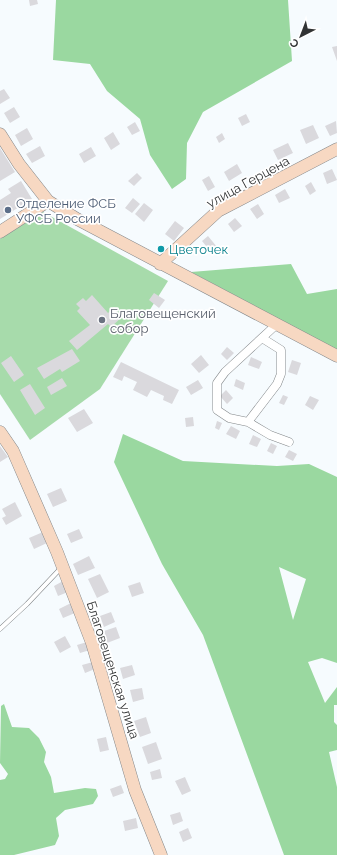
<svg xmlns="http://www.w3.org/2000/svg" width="337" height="855" font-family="Raleway,sans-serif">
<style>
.green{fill:#a7dbab}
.forest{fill:#9ad8a0;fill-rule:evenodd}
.building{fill:#dad9dd}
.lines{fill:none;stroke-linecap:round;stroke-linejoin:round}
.lane-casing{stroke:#83878a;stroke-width:5}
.street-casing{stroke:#83878a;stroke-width:9}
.secondary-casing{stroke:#83878a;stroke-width:13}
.lane{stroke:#fff;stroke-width:4}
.street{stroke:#fff;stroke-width:8}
.secondary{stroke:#f7d8c2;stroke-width:12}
.service-dot{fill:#5c6f8a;stroke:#fff;stroke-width:1.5}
.culture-dot{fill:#0f9aa8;stroke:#fff;stroke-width:1.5}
.worship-dot{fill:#6b7280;stroke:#fff;stroke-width:1.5}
.labels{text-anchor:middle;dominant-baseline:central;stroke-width:3.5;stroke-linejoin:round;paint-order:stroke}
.street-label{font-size:13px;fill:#313334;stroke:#fff}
.service-label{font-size:13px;fill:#4e5e75;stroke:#fff;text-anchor:start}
.culture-label{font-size:13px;fill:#0d838f;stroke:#fff;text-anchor:start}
.worship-label{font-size:13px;fill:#5b616d;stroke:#fff;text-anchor:start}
</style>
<rect width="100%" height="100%" fill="#f6fbfe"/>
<path class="green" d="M43 212 168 281 100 389 30 440 0 394V239Z"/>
<path class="forest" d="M56 0H288L292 61 203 112 187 143 186 179 172 189 150 155 140 119 107 91 90 64 53 60Z
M291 264 307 294 337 289V350L191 272Z
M123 434 183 461 277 466 309 464 337 477V663L322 658 308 662 325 703 337 687V705H334V722L337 725V750L329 752 337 787V855H284L203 635 162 564 114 462ZM279 567 306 579 293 620Z
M4 704 12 727 29 728 39 738 46 752 44 762 51 777 54 793 85 788 96 789 98 796 93 804 65 810 56 818 59 836 55 845 14 855H0V780L5 779 8 774 0 763 1 706Z"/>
<path class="building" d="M29 0H37L38 4 30 6Z
M337 46V61L332 47Z
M4 89 10 98 0 104V91Z
M14 107 20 117 10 123 4 113Z
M246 114 250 122 242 126 238 118Z
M336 121 337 133 330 136 325 126Z
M135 122 140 131 132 135 127 127Z
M313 125 319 138 306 144 300 130Z
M27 128 33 139 21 146 15 135Z
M113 132 120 144 111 150 104 138Z
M222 133 225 139 219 143 216 137Z
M288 143 293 153 278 160 273 150Z
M40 146 45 156 32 163 26 154Z
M91 147 96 156 84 163 79 154Z
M0 148 15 172 0 181Z
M237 164 242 173 229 181 224 172Z
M332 169 337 180 327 184 323 173Z
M137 173 142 178 134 186 128 181Z
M209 176 215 187 208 191 202 180Z
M21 181 32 199 0 219V200L11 193 8 189Z
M311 182 316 191 310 195 305 186Z
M285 189 290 198 279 203 275 195Z
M133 198 140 204 132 213 125 208Z
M144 203 153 210 144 222 135 214Z
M258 204 264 214 257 219 250 209Z
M235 218 242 226 234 232 228 224Z
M175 221 184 228 174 241 165 234Z
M208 236 217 247 211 252 202 241Z
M154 293 165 300 159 308 149 300Z
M92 295 108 313 114 307 122 317 111 327 108 324 77 350 69 341 90 325 77 311 80 308 76 304 83 298 86 301Z
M227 347 234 353 227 360 221 354Z
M72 349 80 361 62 372 60 369 44 379 37 368Z
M201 355 209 365 199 373 191 364Z
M11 356 24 375 14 382 1 363Z
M251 357 262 362 259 369 248 365Z
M292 360 301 363 297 375 288 372Z
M121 362 179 390 172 404 163 400 164 396 151 390 147 397 133 390 137 382 124 376 122 381 113 377Z
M62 378 67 386 51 395 47 387Z
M236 379 245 383 243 390 234 386Z
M198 380 203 388 191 395 186 387Z
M30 384 45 408 35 415 20 390Z
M226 390 233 398 227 404 220 396Z
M283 395 288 397 284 405 279 403Z
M310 396 319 400 313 410 305 405Z
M84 409 93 423 77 432 68 418Z
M193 417 194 426 186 427 185 418Z
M217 421 222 423 219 430 215 428Z
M231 426 240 431 236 439 226 434Z
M253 435 261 439 257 447 249 444Z
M271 443 277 446 273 454 267 451Z
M0 446 8 457 0 462Z
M289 450 297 454 293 461 285 457Z
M61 488 67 501 53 507 47 494Z
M15 502 22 516 6 525 2 518 6 516 2 509Z
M79 529 83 538 71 543 67 534Z
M43 532 47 543 34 549 29 538Z
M89 556 95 568 78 575 73 564Z
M100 574 109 592 97 598 88 579Z
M63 581 68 592 58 596 54 586Z
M140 582 144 593 132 597 128 586Z
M71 603 75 613 63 618 59 609Z
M111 612 115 622 104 627 100 616Z
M116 627 120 638 107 643 104 631Z
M65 636 71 647 60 653 54 642Z
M87 642 90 650 80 653 77 645Z
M93 662 95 669 85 673 82 665Z
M132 665 135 675 123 679 120 668Z
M142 688 144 699 133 702 130 690Z
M146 717 151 733 140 737 134 721Z
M106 737 109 750 100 752 97 739Z
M156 742 162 759 148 764 142 747Z
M160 769 162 778 152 780 150 772Z
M185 777 191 791 182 795 175 781Z
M121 785 124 793 113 797 110 789Z
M180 812 183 821 173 825 170 815Z
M136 818 138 828 125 831 123 821Z
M188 828 192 838 183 842 179 832Z"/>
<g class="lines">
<g class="lane-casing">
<path id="lane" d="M0 629 27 604 61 568"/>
</g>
<g class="street-casing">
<path id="street" d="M277 324 225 372 217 383V410L229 418 248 422 270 435 289 442
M248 422 277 384 281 374V350L262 338"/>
</g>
<g class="secondary-casing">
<path id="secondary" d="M0 134 19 164 48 201 77 219 337 356
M0 232 48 201
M160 264 218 211 337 149
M0 432 13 451 57 552 92 643 135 790 161 855"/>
</g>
<use href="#lane" class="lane"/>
<use href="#street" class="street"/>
<use href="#secondary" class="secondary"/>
</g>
<circle class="service-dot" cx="8" cy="210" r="4"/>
<circle class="culture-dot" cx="161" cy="249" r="4"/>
<circle class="worship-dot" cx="102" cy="320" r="4"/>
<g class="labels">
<g class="street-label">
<text transform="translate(248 182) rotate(-29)">улица Герцена</text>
<text transform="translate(113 670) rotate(72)">Благовещенская улица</text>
</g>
<g class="service-label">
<text x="16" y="203">Отделение ФСБ<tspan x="16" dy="15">УФСБ России</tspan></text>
</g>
<g class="culture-label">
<text x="169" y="249">Цветочек</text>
</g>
<g class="worship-label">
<text x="110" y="313">Благовещенский<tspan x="110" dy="15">собор</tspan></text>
</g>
</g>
<g transform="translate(301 36) rotate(222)" stroke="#ffffff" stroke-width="3" paint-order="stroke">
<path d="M0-3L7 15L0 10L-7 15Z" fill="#313334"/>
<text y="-6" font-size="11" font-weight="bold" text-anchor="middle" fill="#313334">С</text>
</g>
</svg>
